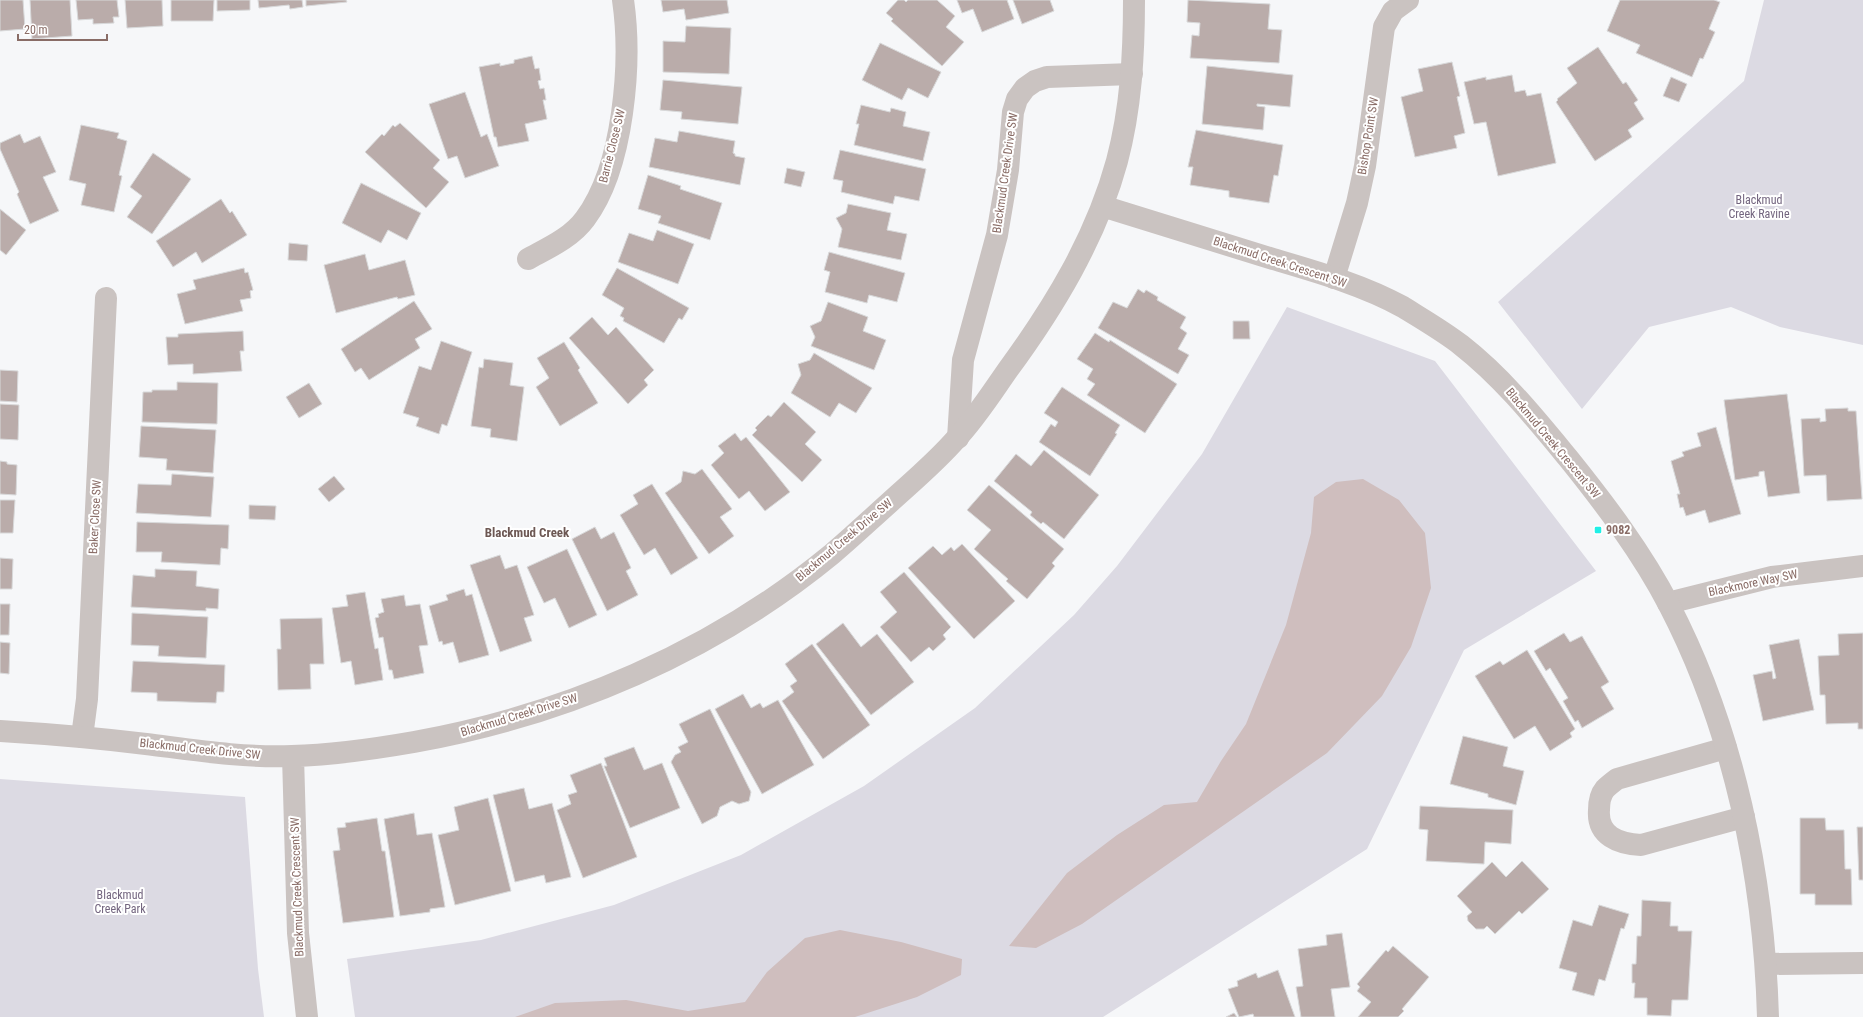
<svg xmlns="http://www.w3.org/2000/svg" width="1863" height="1017" font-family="'Roboto Condensed',sans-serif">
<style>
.green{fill:#dcdae3}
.water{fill:#cfbebe}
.building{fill:#baacaa;stroke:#d8d9da}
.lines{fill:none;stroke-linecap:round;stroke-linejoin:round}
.minor{stroke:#cac3c1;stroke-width:22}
.tertiary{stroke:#cac3c1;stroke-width:22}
.poi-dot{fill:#20efe6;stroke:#fff;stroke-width:1.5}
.labels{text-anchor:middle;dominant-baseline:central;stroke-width:4;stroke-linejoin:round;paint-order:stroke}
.street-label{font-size:12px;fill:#896c66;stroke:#fff}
.park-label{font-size:12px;fill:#73657f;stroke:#fff}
.poi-label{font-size:12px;font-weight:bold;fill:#896c66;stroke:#fff;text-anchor:start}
.neighbourhood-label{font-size:13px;font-weight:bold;fill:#6d5854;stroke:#fff}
</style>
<rect width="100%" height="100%" fill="#f6f7f9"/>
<path class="green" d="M1764 0H1863V345L1780 327 1731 307 1649 327 1582 409 1498 302 1744 81Z
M1287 307 1435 361 1596 571 1464 650 1367 849 1103 1017H355L347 959 481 940 614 905 741 855 864 786 975 708 1074 615 1117 566 1202 454Z
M0 779 245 797 258 969 264 1017H0Z"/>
<path class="water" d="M1363 479 1399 500 1425 533 1431 588 1411 647 1382 696 1327 753 1082 924 1036 948 1009 946 1067 873 1117 835 1164 805 1197 802 1221 761 1246 724 1286 625 1311 533 1314 497 1336 482Z
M840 930 901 942 962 959 961 975 917 997 855 1017H515L555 1003 626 1000 688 1011 745 1002 767 972 805 938Z"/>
<path class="building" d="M0 0H23L25 29 0 31Z
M30 0H70L72 36 32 39Z
M76 0H117L119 17H113L114 23 93 24V19L78 20Z
M125 0H162L163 26 127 28Z
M171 0H214L213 21H171Z
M217 0H250V10L217 11Z
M258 0H302L303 7 290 9 289 5 259 8Z
M306 0H346L347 2 306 6Z
M661 0H727L729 13 686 20 684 9 663 12Z
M898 0H904L906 2 908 0H937L955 16 946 27 964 42 942 66 891 21 893 19 886 13Z
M957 0H1007L1014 19 982 32 973 9 962 13Z
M1013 0H1050L1054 11 1022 24Z
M1188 0 1270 4 1268 29 1282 30 1279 63 1190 58 1192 35 1199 36 1200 23 1187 22Z
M1620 0H1714L1720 2 1709 29 1715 32 1703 59 1700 58 1692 77 1636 53 1640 45 1607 31Z
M686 26 731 28 729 74 663 72V41L685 42Z
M880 43 941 72 928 98 908 88 902 100 862 80Z
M1598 47 1623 84 1626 82 1638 100 1634 103 1644 119 1628 130 1632 137 1595 161 1556 102 1558 100 1557 99 1577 83 1567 68Z
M532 56 535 69 539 68 541 80 538 81 540 89 544 88 546 100H543L547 119 525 124 529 141 498 147 496 137H494L479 67 500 63V66L514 63V60Z
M1452 62 1460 96 1457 97 1465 133 1454 136 1457 148 1415 157 1401 97 1423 91 1418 69Z
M1207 66 1293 75 1290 107 1257 104V106L1265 107 1263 130 1202 124Z
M1512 75 1515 92 1525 90 1527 96 1541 93 1556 163 1498 176 1486 122 1474 124 1464 82 1486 77V80Z
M1671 77 1687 84 1679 102 1663 96Z
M663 80 742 87 738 124 681 119 682 112 660 110Z
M465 92 481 137 487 134 499 166 465 178 457 156 448 159 429 104Z
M861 105 890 112 891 108 906 112 903 126 930 132 923 161 854 145 859 124H856Z
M400 123 440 160 433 168 449 182 426 208 365 152 382 134 384 136 393 125 395 127Z
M81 125 119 133 117 138 127 141 119 175 122 176 114 212 81 205 86 184 69 180Z
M1196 130 1283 145 1278 176 1274 175 1269 203 1229 197V191L1190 185 1193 167H1188Z
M679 131 735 141 733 153 735 154V156L745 158 740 185 649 167 655 138 677 142Z
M20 134 24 143 40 136 56 172 43 177 59 211 30 224 17 194 19 192 0 149V143Z
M840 150 926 169 919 201 895 196 893 204 841 192 843 181 833 179Z
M153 153 191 179 152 234 127 217 142 196 130 187Z
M787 168 805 172 801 187 784 183Z
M648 175 681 186 680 189 722 203 710 240 658 223 661 216 638 209Z
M361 183 421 213 407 240 388 230 381 243 342 223Z
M221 199 230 213 232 211 247 235 202 263 196 252 173 267 156 241Z
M848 204 891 213 887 230 907 234 901 260 838 247 842 229 836 218 846 213Z
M0 209 26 230 6 255 0 250Z
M657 230 694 244 678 284 618 262 629 233 653 241Z
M289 243 308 245 307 261 288 260Z
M829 252 905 273 897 302 869 295 867 303 825 292 830 272 824 270Z
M365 254 369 270 405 260 415 295 398 299 397 297 336 313 324 265Z
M244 268 245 273 248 272 253 290 250 291 251 298 240 300 243 311 185 324 177 294 196 289 193 280Z
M617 268 689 308 682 320 679 318 664 343 623 321 624 318 620 316 624 308 602 295Z
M1138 289 1144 293 1146 290 1158 297 1157 300 1186 317 1180 328 1187 333 1178 349 1189 355 1178 374 1098 328 1113 302 1127 308Z
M414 301 432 329 415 339 420 348 369 380 361 368 355 372 341 349Z
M828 302 868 317 863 331 886 340 874 370 811 346 815 337 810 326 821 321Z
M592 317 608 335 616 327 654 370 644 380 648 385 628 404 569 338Z
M1233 321H1249L1250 339H1233Z
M243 331 244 351H240L242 371 193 374V364L168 365 166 337H178V334Z
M1095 333 1109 342 1110 340 1177 384 1145 433 1087 395 1095 384 1087 379 1093 369 1077 359Z
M441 341 472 352 447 426 442 424 439 434 416 426 419 418 403 413 419 366 431 370Z
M564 342 580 368 578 370 598 403 560 426 536 387 549 378 537 358Z
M814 353 872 388 856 413 839 403 830 417 791 393 801 375 798 364 810 360Z
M484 359 513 363 510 385 524 387 517 441 490 437 491 429 471 426 479 367 483 368Z
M0 370 18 371 17 402 0 401Z
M177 382 218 383 217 424 142 422 143 392H152V390H177Z
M309 383 322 404 299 418 286 397Z
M1062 387 1120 425 1115 433 1117 434 1090 476 1039 442 1051 424 1055 427 1058 422 1044 413Z
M1787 394 1800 493 1768 497 1764 471 1759 472V476L1735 480 1724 400Z
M784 402 816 432 805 444 822 460 802 482 752 435 757 430 755 428 768 415 771 417Z
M0 404 19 405 18 440 0 439Z
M1848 408V411H1856L1862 499 1827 501 1826 475 1804 476 1801 419 1820 418V422L1826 421 1825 409Z
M141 426 216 430 213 473 166 470 167 459 139 457Z
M1716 427 1741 514 1709 523 1705 510 1686 516 1683 507 1680 508 1677 494H1680L1671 461 1684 456 1682 452 1701 446 1697 433Z
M735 433 741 441 746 437 790 492 765 511 749 491 739 499 711 465 724 453 718 446Z
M1044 450 1099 495 1064 539 1043 522 1041 524 1030 515 1032 512 994 481 1016 454 1031 466Z
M0 461 7 462V464L17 465 16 495 0 494Z
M702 469 732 509 720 517 734 536 709 554 665 493 681 482 683 471 695 474Z
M172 474 214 477 211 517 136 513 138 484 171 485Z
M334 476 345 489 329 502 318 489Z
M652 484 698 558 671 575 655 548 644 555 620 515 638 504 633 495Z
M989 485 1064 549 1052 563 1055 566 1027 599 1006 581 1008 579 974 549 991 530 967 510Z
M0 500H15L13 533H0Z
M249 505 276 506 275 520 249 519Z
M137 522 229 525 228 549 221 548 220 565 161 562 162 552H136Z
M595 527 601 539 614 532 631 568 626 571 638 595 607 611 572 539Z
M962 544 1015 601 974 639 908 568 933 546 942 555 951 547 954 551Z
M567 549 597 615 569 628 555 598 544 603 527 567Z
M500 555 505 569 517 565 534 615 524 618 532 641 500 652 470 565Z
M0 558 13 559 12 589H0Z
M155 569 197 571 196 586 219 589 218 609 206 608V611L131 607 133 575 155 577Z
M904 572 951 627 943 635 946 639 933 651 929 647 911 662 880 627 897 612 880 592Z
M464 589 466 596 472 594 489 655 459 663 453 642 443 645 442 641 439 642 429 606 448 600 446 595Z
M365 592 375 649 378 648 383 680 355 685 351 661 341 663 332 608 348 606 346 595Z
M404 595 406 606 420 604 428 645 419 646 424 673 394 679 392 670H389L383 637 379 638 375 618 379 617 378 614 384 612 381 599Z
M0 604H10L9 635H0Z
M132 613 208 617 206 658 158 656 159 646 131 645Z
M322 618 324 664H310L311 689 278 690 277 649H281L280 619Z
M843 623 861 647 877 634 914 682 871 715 816 644Z
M1564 633 1570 642 1582 636 1609 682 1601 687 1614 709 1582 728 1578 720 1575 722 1563 701 1568 698 1550 668 1546 671 1534 651Z
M1863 633V729H1858V723L1826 724 1825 695H1820L1818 656 1839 655 1838 634Z
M1799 639 1814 710 1763 721 1753 675 1772 671 1773 679 1776 678 1769 645Z
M0 642 10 643 9 674 0 673Z
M812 644 870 725 823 759 782 701 794 692 790 686 797 681 785 664Z
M1527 650 1575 729 1570 733 1572 737 1550 751 1535 726 1514 739 1475 676 1500 661 1503 665Z
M133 661 225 665 224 692H217L216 703 157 701V693L131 692Z
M743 694 751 708 760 703 763 708 778 700 814 765 762 794 715 709Z
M710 709 751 792 749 801 739 804 732 801 720 807 717 816 702 824 671 762 675 755 681 752 678 747 688 742 679 724Z
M1463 736 1508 747 1503 766 1524 771 1516 805 1488 797V794L1450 784Z
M634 747 644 770 662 763 680 808 630 828 604 766H607L604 758Z
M601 763 637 857 583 878 557 810 571 804 568 795 577 792 570 775Z
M524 788 529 809 552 803 571 877 546 883 544 875 515 882 493 795Z
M488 798 511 891 455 905 438 835 459 830 454 807Z
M1420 806 1513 810 1511 844 1485 842 1484 864 1426 861 1428 830 1419 829Z
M414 813 417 835 432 833 445 907 430 909V912L400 916 384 819Z
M377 818 382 851H385L394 917 343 923 333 851 340 850 337 828 346 827 345 823Z
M1800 818H1825L1826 830H1844L1845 869H1851L1852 905H1815V894H1800Z
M1857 827H1863V880H1859Z
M1522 861 1549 889 1522 914 1519 911 1495 934 1487 926 1484 929H1476L1468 921 1467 916 1472 912 1457 896 1492 862 1506 877Z
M1642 900 1671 902 1670 926H1678V931H1692L1688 1000H1672L1671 1016 1647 1015V998H1634L1635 983H1632V964H1636L1637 936H1641Z
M1599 905 1629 914 1624 929 1621 928 1605 981 1599 979 1594 996 1572 990 1577 973 1559 968 1573 920 1592 926Z
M1342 933 1350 987 1331 989 1335 1017H1301L1296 987 1303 986 1298 949 1327 945 1326 935Z
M1393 946 1429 977 1402 1009 1404 1011 1398 1017H1358L1371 1002 1357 991 1360 987 1357 984 1386 950 1388 952Z
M1278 970 1295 1017H1254L1253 1014 1239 1017 1228 989 1238 986 1237 981 1256 973 1258 978Z
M1234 1013 1237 1017H1226Z"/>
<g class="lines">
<path class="minor" d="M528 259C548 248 571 238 585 219 624 167 632 62 623 0
M1334 278 1357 203 1365 166 1384 27 1393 11 1408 0
M958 438 963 360 997 235 1008 170 1013 112 1017 99 1025 88 1035 81 1047 77 1132 74
M1668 603 1772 577 1863 566
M82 737 87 699 106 298
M1726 748 1617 779C1613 782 1608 786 1605 789 1600 795 1599 803 1599 810 1597 836 1619 844 1641 845L1744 817
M1766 964 1863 963"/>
<path class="tertiary" d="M1102 206C1159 224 1216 241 1273 259 1317 272 1363 285 1403 307 1422 319 1443 331 1461 345 1502 377 1535 418 1568 458 1605 504 1642 553 1669 605 1734 730 1764 877 1768 1017
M0 731C49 734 97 738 146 744 194 750 243 758 292 756 332 755 374 749 414 742 565 715 713 652 832 554 851 538 870 520 889 503 912 482 936 462 956 439 975 419 991 394 1007 371 1054 307 1096 238 1117 161 1131 108 1134 54 1134 0
M293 756 298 933 307 1017"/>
</g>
<rect class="poi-dot" x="1594" y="526" width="8" height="8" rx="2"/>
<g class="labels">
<g class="street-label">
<text transform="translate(1368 136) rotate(-81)">Bishop Point SW</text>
<text transform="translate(612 146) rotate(-76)">Barrie Close SW</text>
<text transform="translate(1005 173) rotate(-82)">Blackmud Creek Drive SW</text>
<text transform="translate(1280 262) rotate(18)">Blackmud Creek Crescent SW</text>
<text transform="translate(1553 443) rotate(50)">Blackmud Creek Crescent SW</text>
<text transform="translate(95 517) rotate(-87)">Baker Close SW</text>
<text transform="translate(844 540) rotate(-40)">Blackmud Creek Drive SW</text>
<text transform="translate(1753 583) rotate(-12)">Blackmore Way SW</text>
<text transform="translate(519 715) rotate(-17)">Blackmud Creek Drive SW</text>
<text transform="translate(200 749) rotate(6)">Blackmud Creek Drive SW</text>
<text transform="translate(297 887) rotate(-92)">Blackmud Creek Crescent SW</text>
</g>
<g class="park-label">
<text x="1759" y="200">Blackmud<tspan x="1759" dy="14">Creek Ravine</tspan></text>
<text x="120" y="895">Blackmud<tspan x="120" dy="14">Creek Park</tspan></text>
</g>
<g class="poi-label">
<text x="1606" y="530">9082</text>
</g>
<g class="neighbourhood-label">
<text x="527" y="532">Blackmud Creek</text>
</g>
</g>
<path d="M18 34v6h89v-6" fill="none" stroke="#896c66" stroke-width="2"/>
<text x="24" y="34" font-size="12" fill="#896c66" stroke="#ffffff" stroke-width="3" paint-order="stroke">20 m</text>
</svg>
